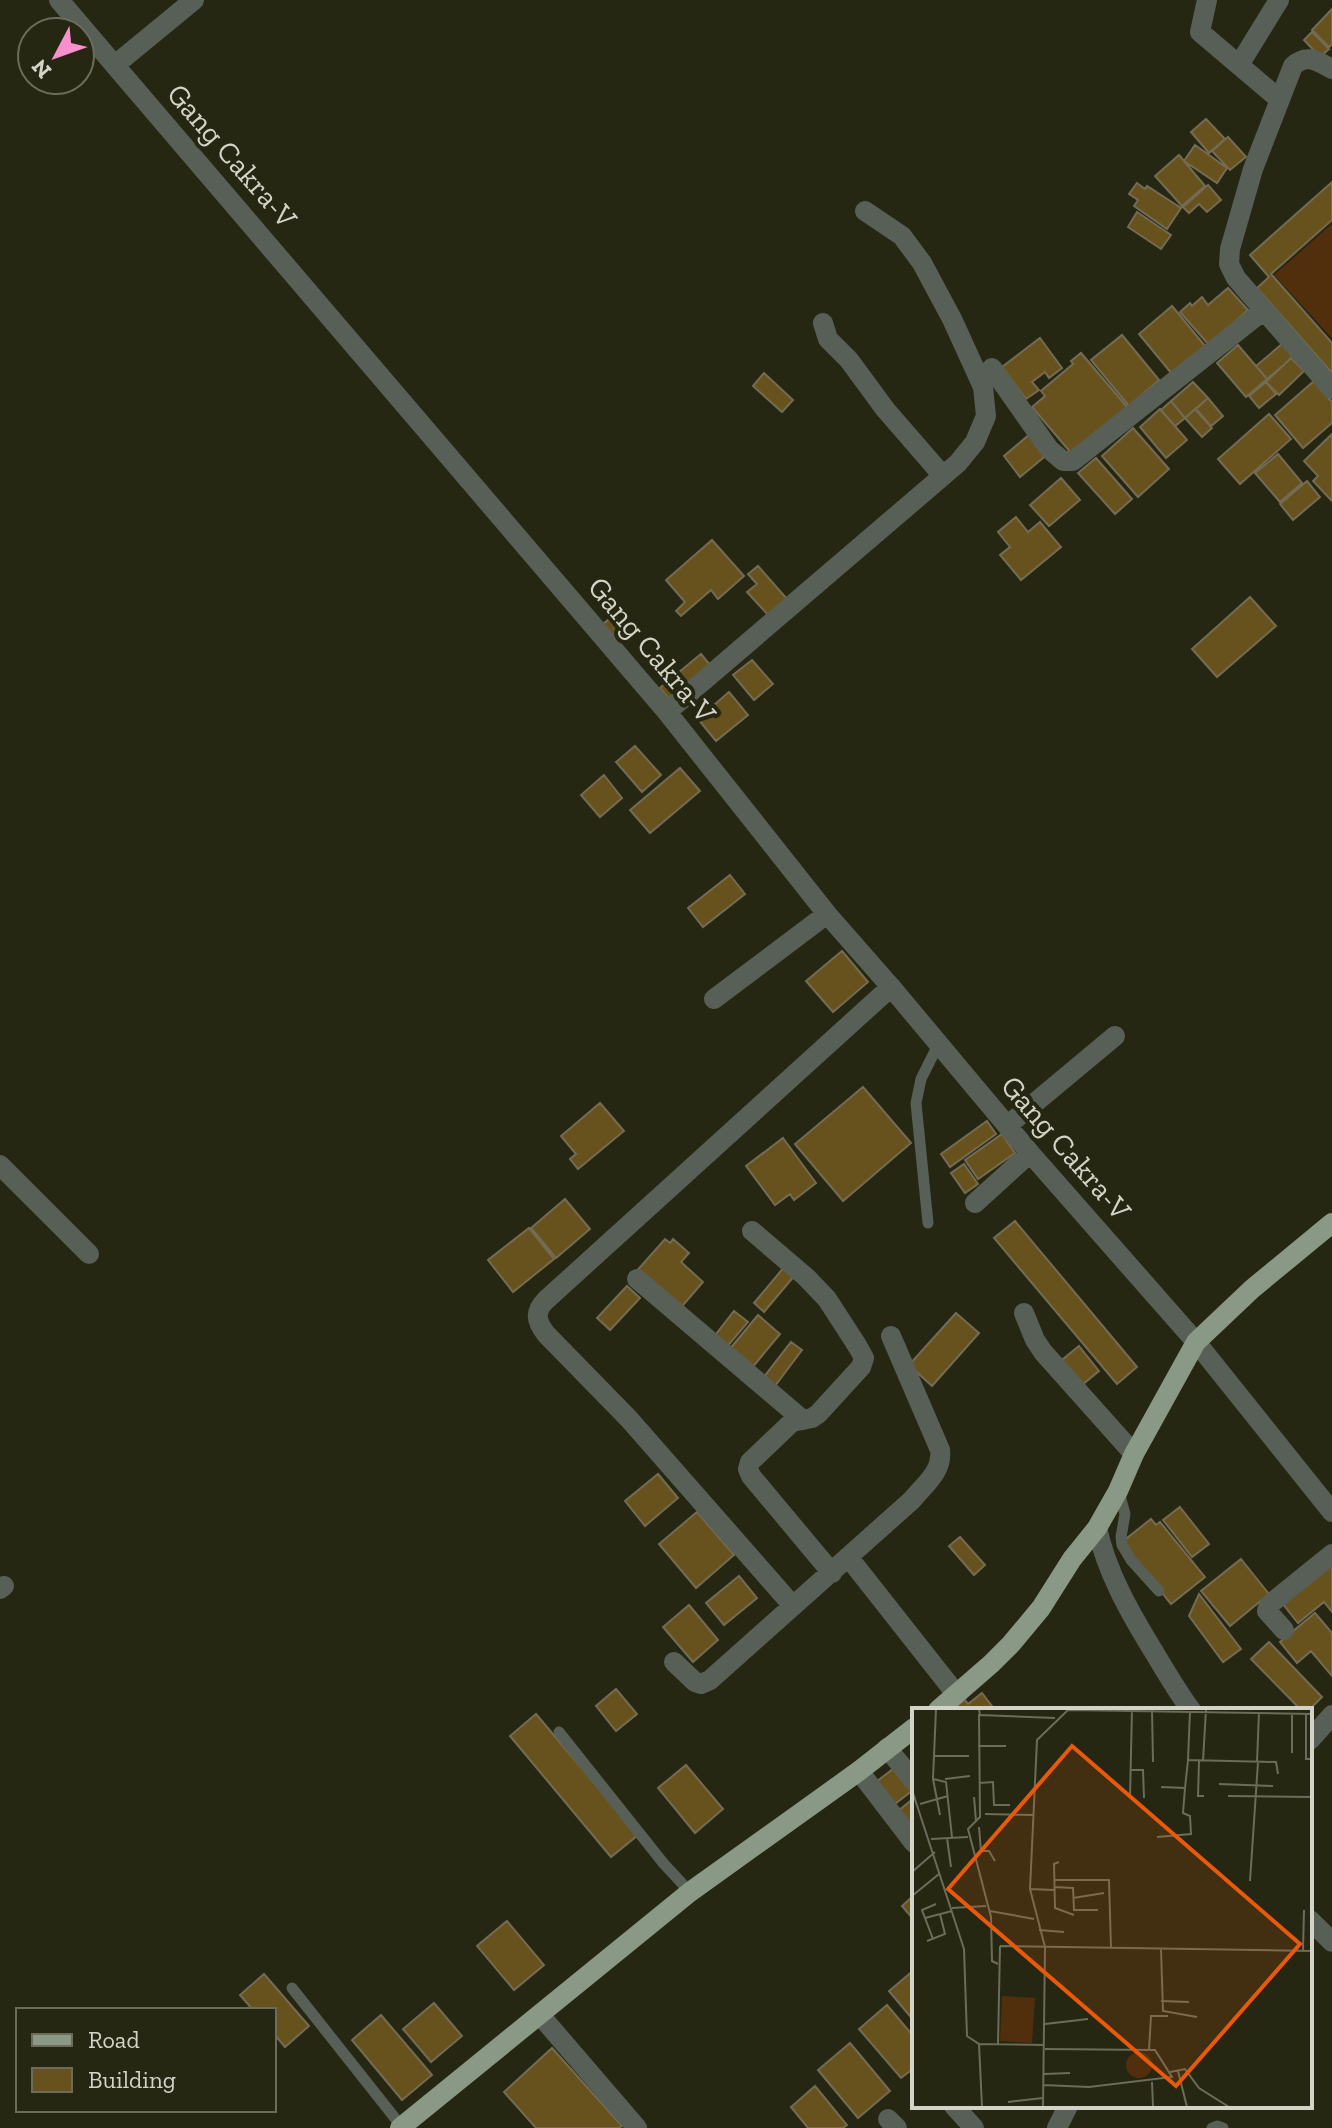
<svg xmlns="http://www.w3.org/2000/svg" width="1332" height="2128" font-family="'Zilla Slab',serif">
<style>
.green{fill:#512f0c}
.building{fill:#67521d;stroke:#746b54;stroke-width:2}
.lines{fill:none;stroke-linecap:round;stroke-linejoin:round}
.lane{stroke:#585f56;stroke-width:11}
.street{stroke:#585f56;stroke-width:20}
.primary{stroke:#8a9886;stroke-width:20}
.labels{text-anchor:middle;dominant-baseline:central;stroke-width:8;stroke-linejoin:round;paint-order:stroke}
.street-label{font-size:30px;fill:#d3d4c7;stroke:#252712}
.inset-road{fill:none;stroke:#6b6c5a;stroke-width:2}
.view{fill:#e8590c;fill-opacity:0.15;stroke:#e8590c;stroke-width:4}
.inset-edge{fill:none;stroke:#d3d4c7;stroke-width:4}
</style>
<rect width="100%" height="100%" fill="#252712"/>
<path class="green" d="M1332 224V338L1274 275Z"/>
<path class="building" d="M1332 9V44L1329 47 1312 30Z
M1312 32 1329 49 1320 57 1304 40Z
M1206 119 1225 139 1209 153 1191 132Z
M1228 137 1246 157 1230 170 1212 151Z
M1195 145 1227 168 1217 183 1184 161Z
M1179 155 1205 186 1182 206 1155 176Z
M1332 182V220L1271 274 1332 343V373L1257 288 1269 277 1250 255Z
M1137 183 1145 189 1147 186 1181 208 1167 229 1134 206 1138 200 1129 194Z
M1208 185 1221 200 1207 212 1199 204 1189 213 1183 207Z
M1137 212 1171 235 1161 249 1128 227Z
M1228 288 1248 310 1209 345 1180 312 1190 303 1192 306 1202 297 1208 305Z
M1172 306 1205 346 1172 374 1139 334Z
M1122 335 1159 380 1129 406 1091 360Z
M1040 338 1062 368 1049 378 1045 372 1032 382 1039 390 1026 399 1002 367Z
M1282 344 1293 357 1267 379 1256 366Z
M1238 345 1267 379 1246 397 1217 363Z
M1081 353 1127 407 1072 454 1032 407 1045 396 1041 391 1073 364 1071 361Z
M1291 358 1304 371 1279 395 1266 382Z
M764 373 793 400 782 412 753 386Z
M1314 381 1332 402V423L1303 448 1275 415Z
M1193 382 1208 398 1185 418 1171 401Z
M1266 382 1276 394 1259 408 1249 396Z
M1208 398 1223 416 1211 426 1196 409Z
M1171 401 1185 418 1175 426 1161 410Z
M1160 409 1187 440 1166 458 1140 427Z
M1195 409 1212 428 1202 437 1185 418Z
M1269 414 1291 439 1240 484 1218 459Z
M1133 428 1169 469 1138 497 1102 456Z
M1030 434 1048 454 1020 477 1004 456Z
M1332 434V501L1313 481 1318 476 1304 461Z
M1278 454 1302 483 1280 502 1255 473Z
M1096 458 1132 499 1115 514 1078 473Z
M1061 478 1080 500 1049 526 1030 505Z
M1307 481 1320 497 1293 520 1280 504Z
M1016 517 1028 532 1040 522 1061 547 1021 580 1000 555 1010 547 998 532Z
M712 540 744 576 718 599 711 590 681 616 676 611 685 602 666 580Z
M758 566 787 599 769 616 747 592 757 584 748 574Z
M1250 597 1276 626 1217 677 1192 649Z
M617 613 633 633 616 647 599 627Z
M701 654 715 671 674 705 660 688Z
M752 660 773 684 754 700 733 675Z
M729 692 748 715 716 741 698 719Z
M635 746 661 775 642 792 616 762Z
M680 768 700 791 650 833 630 810Z
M604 775 622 798 600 817 581 795Z
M730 875 745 894 703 927 688 908Z
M842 951 868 982 833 1012 806 981Z
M863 1087 911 1143 843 1201 795 1144Z
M600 1103 624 1131 578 1169 570 1159 576 1154 561 1136Z
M987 1121 996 1134 950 1167 941 1154Z
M1002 1134 1015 1153 978 1179 965 1160Z
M783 1138 816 1183 794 1200 790 1194 775 1205 746 1166Z
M964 1164 978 1184 965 1193 951 1173Z
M565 1199 590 1229 556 1258 531 1228Z
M1015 1221 1137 1367 1117 1384 994 1238Z
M529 1228 554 1259 513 1292 488 1260Z
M665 1239 670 1243 673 1239 689 1253 681 1262 703 1282 677 1312 634 1274Z
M785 1266 795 1275 764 1312 754 1303Z
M627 1286 640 1298 610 1330 597 1318Z
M734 1311 748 1322 726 1348 713 1338Z
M956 1313 979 1333 932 1386 909 1365Z
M758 1315 780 1334 751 1369 729 1350Z
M791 1342 802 1350 772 1390 760 1382Z
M1079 1346 1099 1371 1077 1389 1057 1364Z
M658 1474 678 1498 645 1526 625 1501Z
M1180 1507 1209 1544 1192 1557 1163 1520Z
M697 1512 734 1555 696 1588 659 1544Z
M1151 1519 1156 1525 1160 1522 1205 1577 1171 1604 1122 1542Z
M960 1537 985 1565 974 1575 949 1546Z
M1241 1559 1269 1594 1230 1626 1201 1591Z
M1332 1562V1612L1324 1602 1298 1623 1282 1603Z
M739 1576 757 1598 724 1625 706 1603Z
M1199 1594 1241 1649 1223 1662 1189 1616Z
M689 1605 718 1640 693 1662 663 1627Z
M1315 1613 1332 1633V1676L1311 1651 1297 1663 1280 1642Z
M1269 1642 1322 1697 1309 1710H1301L1251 1659Z
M616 1689 637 1714 616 1731 596 1706Z
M982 1693 995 1710H951L965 1700 968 1704Z
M536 1714 638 1835 611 1857 510 1736Z
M686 1765 723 1809 695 1833 658 1788Z
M894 1768 913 1790 895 1804 876 1782Z
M914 1798V1830L898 1811Z
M914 1895V1920L902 1906Z
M507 1921 544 1965 514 1990 477 1946Z
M914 1970V2021L889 1991Z
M264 1974 309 2026 285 2047 274 2034V2010H253L240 1995Z
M434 2003 462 2036 431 2062 403 2029Z
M887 2005 914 2037V2068L901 2078 859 2029Z
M381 2015 432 2075 402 2100 352 2040Z
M850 2043 890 2091 858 2118 818 2070Z
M552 2048 622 2126 619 2128H536L504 2092Z
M815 2086 847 2125 843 2128H808L791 2107Z"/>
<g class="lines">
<path class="lane" d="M928 1223 916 1103 921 1079 938 1045
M1119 1492 1125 1514 1121 1537 1122 1545 1131 1560 1159 1591
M559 1732 664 1864 690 1892
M292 1988 402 2127
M1212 2128 1217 2126 1223 2128"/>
<path class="street" d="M59 0 667 712 827 914 891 987 1030 1153 1196 1342 1332 1512
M1207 0 1200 32 1279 99
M115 65 194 0
M1239 65 1279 0
M1332 69C1317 61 1307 53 1293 66L1253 169 1230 249 1229 264 1236 278 1332 389
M823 323 828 339 849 360 885 409 943 476
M992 368 1049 449 1063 461H1073L1263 311
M667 712 958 463 975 442 986 416 983 387 952 319 922 263 902 236 865 211
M714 999 827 914
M1007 1126 1115 1036
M0 1165 89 1254
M975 1203 1030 1153
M752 1231 806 1277 827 1299 858 1347 864 1358 861 1367 818 1414 812 1418 792 1422 750 1462 748 1469 751 1476 832 1573
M637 1279 803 1420
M1024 1313 1035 1340 1043 1352 1134 1454
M1097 1528C1107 1573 1130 1613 1154 1652 1166 1672 1177 1691 1191 1710
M849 1558 957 1695
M0 1589 4 1586
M793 1606 629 1419 546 1334C536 1321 534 1312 546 1300L891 987
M1284 1630 1267 1611 1269 1605 1332 1554
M674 1662 695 1682 701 1684 710 1680 912 1500C925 1484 943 1471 940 1450L891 1336
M1310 1740 1332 1715
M887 1748 914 1781
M859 1771 914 1843
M1310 1920 1332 1942
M540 2015 637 2128
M954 2106 974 2128
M888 2119 897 2128
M1057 2128 1068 2106"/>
<path class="primary" d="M938 1710 991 1664 1011 1644 1041 1608 1072 1559 1097 1528 1118 1491 1134 1454 1196 1342 1252 1289 1332 1223
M400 2128 690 1892 859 1771 914 1728"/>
</g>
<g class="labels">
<g class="street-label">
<text transform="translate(232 156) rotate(49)">Gang Cakra-V</text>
<text transform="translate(652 650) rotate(50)">Gang Cakra-V</text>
<text transform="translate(1066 1148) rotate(49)">Gang Cakra-V</text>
</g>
</g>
<g transform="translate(912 1708)">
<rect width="400" height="400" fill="#252712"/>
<path d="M90 288 123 290 120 335 88 333ZM214 357a13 13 0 1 1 26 0a13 13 0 1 1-26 0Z" fill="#512f0c"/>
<path class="inset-road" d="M24 1 21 71 34 74 40 129M67 1 68 7 143 10M240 2 241 54M380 5V45M67 6 68 109 56 121 79 209 80 253 86 256M394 6V51H400M66 38H94M23 48H57M276 52 278 3M287 53 286 88H292M291 53 294 1M345 54 347 4M219 62H231L232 90M21 71 28 107M33 71 58 68M67 75 81 74 82 97H98M307 76 361 78M249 79 273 80 276 52 364 54 366 66M0 82 52 241 55 328 67 336 132 337M316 88 400 89M62 89 64 113M218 89 220 1M8 96 36 88M73 106 122 107M67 119 69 143H77L83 153M245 129 279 126 278 108 271 105 273 80M35 130 39 159M19 131 56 129M147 154 142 156 143 200 162 207M0 164 23 144M142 172H197L199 240M338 173 346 54M142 179 161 180 162 202H186M118 181 142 182M0 188 27 166M161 190 192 185M40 200 74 198M78 203 122 211M13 210 40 203M127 222 152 224M21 231 10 202 24 196M15 233 33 226 28 206M88 238 400 243M249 241 251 303 285 309M391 242 392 202M249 293 277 294M133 316 176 311M67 336 70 399M86 337 88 238M237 342 239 308H256M266 363 275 399M258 364 273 361 287 380 317 399M132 366 158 365M240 374 241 398M131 377 177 379 260 369 243 342 133 341M96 394 131 390M131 399 133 239 118 181 125 32 156 2 400 6"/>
<path class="view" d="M160 38 388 236 264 378 36 181Z"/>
<rect width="400" height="400" class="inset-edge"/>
</g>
<rect x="16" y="2008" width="260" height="104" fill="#252712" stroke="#6b6c5a" stroke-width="2"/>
<rect x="32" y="2034" width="40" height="12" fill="#8a9886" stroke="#6b6c5a" stroke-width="2"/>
<text x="88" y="2048" font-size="24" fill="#d3d4c7">Road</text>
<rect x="32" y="2068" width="40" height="24" fill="#67521d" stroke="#6b6c5a" stroke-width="2"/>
<text x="88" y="2088" font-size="24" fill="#d3d4c7">Building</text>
<g transform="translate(56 56) rotate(229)"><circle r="38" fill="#252712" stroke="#6b6c5a" stroke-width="2"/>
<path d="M0-6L14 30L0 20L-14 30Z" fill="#f790cd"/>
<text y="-12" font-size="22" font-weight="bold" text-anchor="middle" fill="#d3d4c7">N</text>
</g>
</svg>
